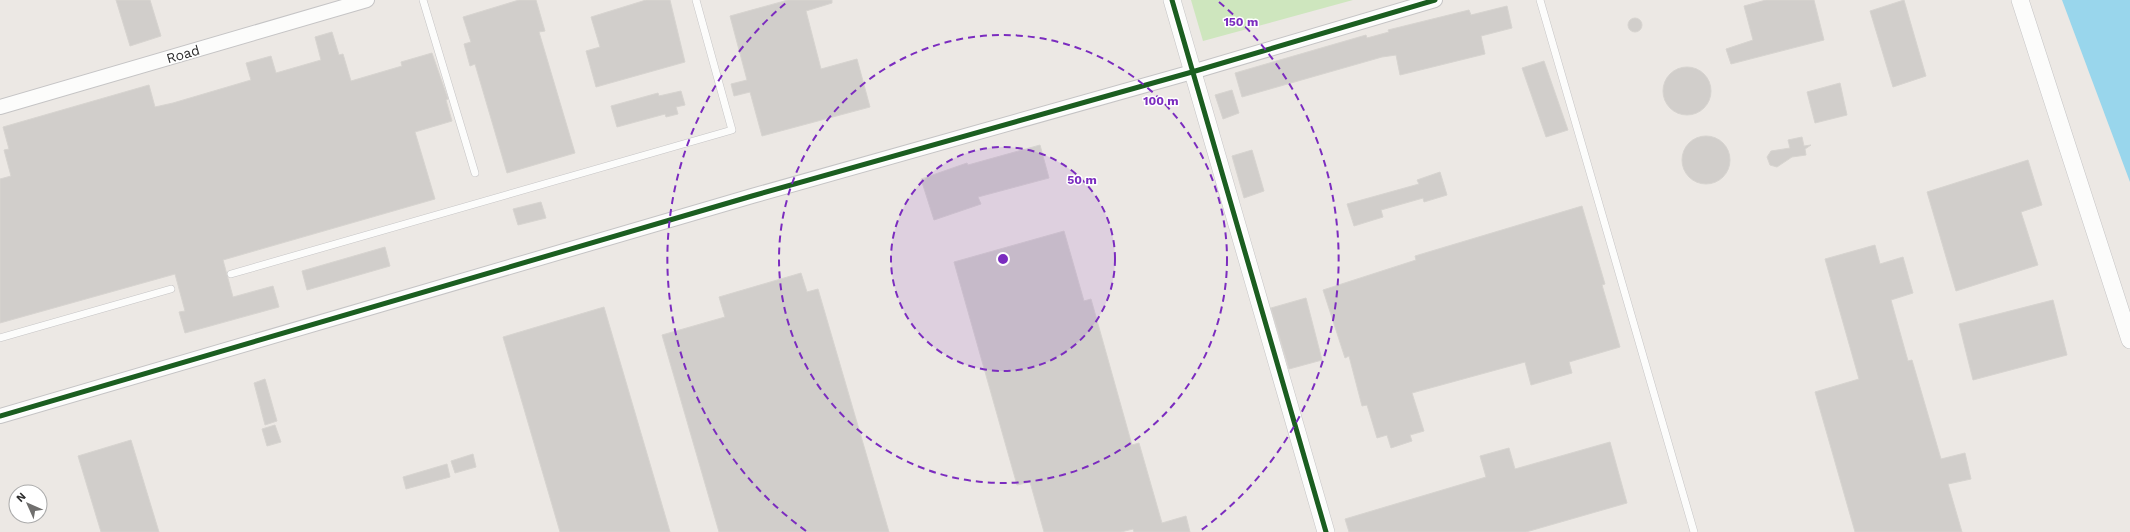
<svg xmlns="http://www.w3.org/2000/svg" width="2130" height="532" font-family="'Work Sans',sans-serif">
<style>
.green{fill:#cee6be}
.water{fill:#99d6ec}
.building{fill:#d1cecb;stroke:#d7d4d0}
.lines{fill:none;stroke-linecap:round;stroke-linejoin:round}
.service-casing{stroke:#c5c4c5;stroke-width:8}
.minor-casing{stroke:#c5c4c5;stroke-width:16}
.tertiary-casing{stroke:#c5c4c5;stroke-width:18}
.service{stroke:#fcfcfb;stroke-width:7}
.minor{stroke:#fcfcfb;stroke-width:14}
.tertiary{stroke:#fcfcfb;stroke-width:17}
.cycleway-casing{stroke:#fff;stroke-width:8}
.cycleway{stroke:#1b5e20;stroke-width:5}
.ring{fill:none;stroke:#7b2cbf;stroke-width:2;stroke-dasharray:7 5}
.labels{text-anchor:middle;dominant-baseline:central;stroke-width:3;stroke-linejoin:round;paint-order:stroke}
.street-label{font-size:14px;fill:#2e2e2e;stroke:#fff}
.centre{fill:#7b2cbf;stroke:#fff;stroke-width:2}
.ring-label{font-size:12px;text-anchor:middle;font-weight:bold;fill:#7b2cbf;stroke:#fff;stroke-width:3;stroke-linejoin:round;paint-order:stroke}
</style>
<rect width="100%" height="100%" fill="#ece8e4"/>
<path class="green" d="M1191 0H1353L1203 41Z"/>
<path class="water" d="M2062 0H2130V182Z"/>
<path class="building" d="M116 0H150L161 36 130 46Z
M519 0H536L545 31 539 32 575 153 507 173 475 64 470 66 464 44 471 42 463 17Z
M646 0H670L685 62 596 87 586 51 600 47 591 17Z
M788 0H832V3L806 11 821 69 857 59 870 107 762 136 750 92 734 96 731 84 747 80 730 16Z
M1766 0H1814L1824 40 1731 64 1726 49 1753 40 1744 6Z
M1904 0 1926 76 1893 87 1870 11Z
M1507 6 1512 28 1481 36 1485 54 1400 75 1396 55 1382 57 1242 97 1235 73 1366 35 1367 38 1389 32 1388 30 1469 10 1471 15Z
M1628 25a7 7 0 1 1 14 0a7 7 0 1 1-14 0Z
M332 32 339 55 343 54 351 81 402 66 401 62 432 53 448 99 446 100 452 121 415 132 435 199 223 260 233 297 273 286 279 307 185 333 179 312 185 311 175 274 0 323V179L11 176 4 150 9 149 3 127 149 85 155 107 173 103 251 80 246 63 271 56 276 73 321 60 315 37Z
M1544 61 1568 130 1546 137 1522 68Z
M1663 91a24 24 0 1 1 48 0a24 24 0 1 1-48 0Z
M1840 83 1847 115 1815 123 1807 92Z
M1232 90 1239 113 1223 119 1215 95Z
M681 91 685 105 676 107 678 114 666 117 665 114 617 127 611 106 658 93 659 96Z
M1682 160a24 24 0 1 1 48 0a24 24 0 1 1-48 0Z
M1802 137 1804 146 1811 145 1805 149 1806 155 1792 157 1777 167 1770 165 1767 157 1771 151 1790 148 1788 140Z
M1040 145 1049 178 978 197 981 204 934 220 921 179 967 163 968 165Z
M1252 150 1264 191 1244 198 1232 156Z
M2028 160 2042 205 2021 212 2038 265 1956 291 1927 192Z
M1440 172 1447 195 1424 202 1423 198 1381 210 1383 217 1354 226 1347 204 1419 184 1417 180Z
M541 202 546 218 518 225 513 209Z
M1582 206 1605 284 1602 285 1620 347 1569 362 1572 373 1531 385 1525 362 1412 393 1424 431 1410 435 1412 441 1391 448 1387 435 1377 438 1367 405 1362 406 1349 356 1345 358 1323 290 1416 260 1415 256Z
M1064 231 1084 301 1091 299 1132 445 1139 443 1162 523 1186 516 1190 532H1134L1133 529 1121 532H1044L1030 482 1017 485 954 262Z
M1875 245 1880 264 1903 257 1913 293 1891 300 1908 361 1912 360 1941 459 1965 453 1971 479 1948 484 1962 532H1855L1815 392 1859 379 1825 259Z
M385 247 390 266 307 290 302 271Z
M801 273 807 292 818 289 889 532H719L662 335 725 317 719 297Z
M1306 298 1322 360 1289 369 1271 308Z
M2053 300 2067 355 1973 380 1959 324Z
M604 307 670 532H560L503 337Z
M265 379 277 421 265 425 254 383Z
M275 425 281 442 267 446 262 429Z
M131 440 159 532H101L78 456Z
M1610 442 1627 503 1526 532H1349L1345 519 1486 477 1480 456 1509 448 1515 469Z
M473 454 476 467 455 473 451 461Z
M447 464 450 477 406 489 403 477Z"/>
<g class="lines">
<g class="service-casing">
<path id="service" d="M423 0 475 173
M1540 0 1694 532
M231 274 732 130 696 0
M0 338 171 289"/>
</g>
<g class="minor-casing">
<path id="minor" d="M0 107 367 0
M0 416 752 196 1192 72 1435 0"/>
</g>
<g class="tertiary-casing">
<path id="tertiary" d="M1172 0 1326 532
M2020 0 2130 340"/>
</g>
<use href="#service" class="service"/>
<use href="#minor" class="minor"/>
<use href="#tertiary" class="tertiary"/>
<g class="cycleway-casing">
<path id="cycleway" d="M1172 0 1326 532
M0 416 752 196 1192 72 1435 0"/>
</g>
<use href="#cycleway" class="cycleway"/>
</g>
<circle cx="1003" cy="259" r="112" fill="#7b2cbf" fill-opacity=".12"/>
<g class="ring">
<circle cx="1003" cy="259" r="112"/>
<circle cx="1003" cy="259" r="224"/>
<path d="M806 531A336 336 0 0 1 787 2M1219 2A336 336 0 0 1 1200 531"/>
</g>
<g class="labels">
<g class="street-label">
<text transform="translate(183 54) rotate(-16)">Road</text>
</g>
</g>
<circle cx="1003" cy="259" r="6" class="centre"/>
<g class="ring-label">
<text x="1241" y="26">150 m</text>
<text x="1161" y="105">100 m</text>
<text x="1082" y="184">50 m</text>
</g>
<g transform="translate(28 504) rotate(315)"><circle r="19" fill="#ffffff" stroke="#ababab"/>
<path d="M0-3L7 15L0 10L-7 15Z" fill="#706f6e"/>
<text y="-6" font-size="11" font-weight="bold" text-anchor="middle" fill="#2e2e2e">N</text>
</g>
</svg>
